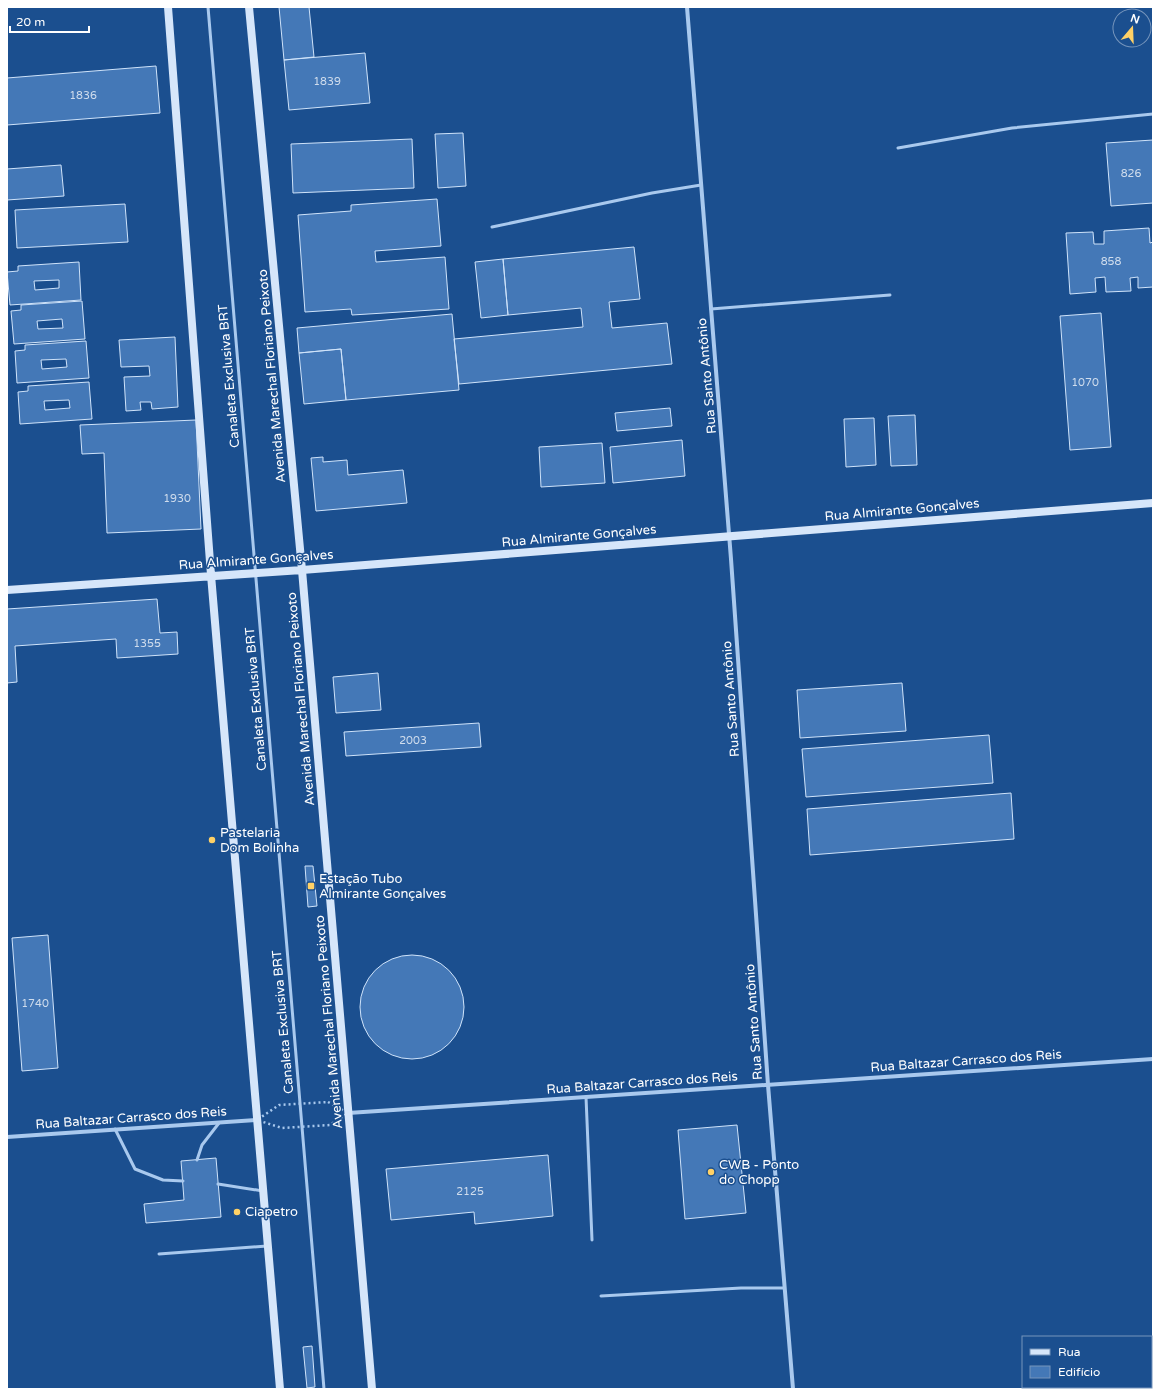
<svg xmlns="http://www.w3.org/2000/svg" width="1160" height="1396" font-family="'Varela Round',sans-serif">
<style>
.building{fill:#4478b7;stroke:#cfe3fa;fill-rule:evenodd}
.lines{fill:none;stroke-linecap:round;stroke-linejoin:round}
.path{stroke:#a9c9ee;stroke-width:2.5;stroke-dasharray:2 3;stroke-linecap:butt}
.lane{stroke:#a9c9ee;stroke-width:3}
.street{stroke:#a9c9ee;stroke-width:4}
.secondary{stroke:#d6e6fa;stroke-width:8}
.poi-dot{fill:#ffd166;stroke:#1b4f8f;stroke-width:1.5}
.labels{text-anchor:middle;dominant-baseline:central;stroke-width:3;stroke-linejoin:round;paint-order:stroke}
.number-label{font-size:11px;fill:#d0dded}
.street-label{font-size:13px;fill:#fff;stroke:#1b4f8f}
.poi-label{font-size:13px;fill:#fff;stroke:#1b4f8f;text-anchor:start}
</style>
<rect width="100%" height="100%" fill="#1b4f8f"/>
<path class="building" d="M279 7H309L314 57 284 60Z
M365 53 370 103 289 110 284 60Z
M156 66 160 113 7 125V78Z
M463 133 466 186 438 188 435 134Z
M412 139 414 188 293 193 291 144Z
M1153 140V203L1111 206 1106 143Z
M61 165 64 196 7 200V169Z
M437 199 441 246 375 251 376 262 445 257 449 309 352 315 351 309 305 312 298 215 351 211V205Z
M125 204 128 242 17 248 15 210Z
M1149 228 1150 243 1153 242V287L1138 288V277L1130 278 1131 291 1106 292 1105 277 1095 278 1096 292 1070 294 1066 233 1093 232 1094 244H1104V231Z
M634 247 640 299 609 302 612 328 667 323 672 364 459 384 454 339 583 327 581 308 508 315 503 259Z
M503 259 508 315 481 318 475 262Z
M79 262 81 300 10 305 7 272 18 271V266ZM59 280V288L35 290 34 281Z
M82 301 85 339 14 344 11 311 21 310V305ZM62 319 63 328 38 329 37 321Z
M1101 313 1111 447 1070 450 1060 316Z
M452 314 459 390 346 400 341 349 299 353 297 328Z
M175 337 178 407 152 409 151 402H140L141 410 126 411 124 377 150 376 149 366 121 367 119 340Z
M86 341 89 378 17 383 15 351 25 350V345ZM66 359 67 367 42 369 41 360Z
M341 349 346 400 304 404 299 353Z
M89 382 92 419 20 424 18 392 28 391V386ZM69 400 70 408 45 410 44 401Z
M670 408 672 426 617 431 615 413Z
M915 415 917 465 891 466 888 416Z
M874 418 876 465 846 467 844 419Z
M196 420 201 529 107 533 104 453 82 454 80 425Z
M682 440 685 476 613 483 610 447Z
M602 443 605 483 541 487 539 447Z
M323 457V462L347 460 348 475 403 470 407 503 316 511 311 458Z
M157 599 160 633 177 632 178 654 117 658 116 639 15 646 17 682 7 683V609Z
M378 673 381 710 336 713 333 677Z
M902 683 906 731 800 738 797 690Z
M479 723 481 747 346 756 344 732Z
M989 735 993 783 806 797 802 749Z
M1011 793 1014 839 810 855 807 809Z
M305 866H313L317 906 308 907Z
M48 935 58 1068 22 1071 12 938Z
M360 1007a52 52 0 1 1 104 0a52 52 0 1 1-104 0Z
M737 1125 746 1213 685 1219 678 1130Z
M548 1155 553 1216 475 1224 474 1212 391 1220 386 1169Z
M216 1158 221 1217 146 1223 144 1204 184 1200 181 1161Z
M312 1346 315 1387 307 1388 303 1347Z"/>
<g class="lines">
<path class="path" d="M328 1102 348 1113 330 1125 282 1128 257 1120 279 1105Z"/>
<path class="lane" d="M208 7 324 1389
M898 148 1012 128 1153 114
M492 227 652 193 701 185
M711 309 890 295
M586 1097 592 1240
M115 1129 135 1169 163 1180 183 1181
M197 1160 202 1145 219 1123
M218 1184 263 1191
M159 1254 267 1246
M601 1296 741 1288H784
M1151 1380 1153 1379
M1082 1389 1109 1387"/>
<path class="street" d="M687 7 731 559 768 1085 793 1389
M348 1113 1153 1059
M7 1137 257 1120"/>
<path class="secondary" d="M168 7 211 575 280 1389
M249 7 302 570 372 1389
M7 590 302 570 1153 503"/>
</g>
<g class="poi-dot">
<circle cx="212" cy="840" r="4"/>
<rect x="307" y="882" width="8" height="8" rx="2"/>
<circle cx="711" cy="1172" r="4"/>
<circle cx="237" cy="1212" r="4"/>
</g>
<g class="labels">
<g class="number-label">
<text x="327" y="81">1839</text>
<text x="83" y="95">1836</text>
<text x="1131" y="173">826</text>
<text x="1111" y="261">858</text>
<text x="1085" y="382">1070</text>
<text x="177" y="498">1930</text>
<text x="147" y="643">1355</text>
<text x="413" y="740">2003</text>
<text x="35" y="1003">1740</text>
<text x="470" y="1191">2125</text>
</g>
<g class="street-label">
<text transform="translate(229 376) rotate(-95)">Canaleta Exclusiva BRT</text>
<text transform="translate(272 376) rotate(-95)">Avenida Marechal Floriano Peixoto</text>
<text transform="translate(707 376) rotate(-95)">Rua Santo Antônio</text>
<text transform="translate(902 510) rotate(-5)">Rua Almirante Gonçalves</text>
<text transform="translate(579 536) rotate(-5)">Rua Almirante Gonçalves</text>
<text transform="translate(256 560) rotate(-4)">Rua Almirante Gonçalves</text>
<text transform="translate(256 699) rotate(-95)">Canaleta Exclusiva BRT</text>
<text transform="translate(301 699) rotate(-95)">Avenida Marechal Floriano Peixoto</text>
<text transform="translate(731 699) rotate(-94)">Rua Santo Antônio</text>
<text transform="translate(283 1022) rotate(-95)">Canaleta Exclusiva BRT</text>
<text transform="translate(329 1022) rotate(-95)">Avenida Marechal Floriano Peixoto</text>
<text transform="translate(754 1022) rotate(-94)">Rua Santo Antônio</text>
<text transform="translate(966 1061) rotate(-4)">Rua Baltazar Carrasco dos Reis</text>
<text transform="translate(642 1083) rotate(-4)">Rua Baltazar Carrasco dos Reis</text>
<text transform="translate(131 1118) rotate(-4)">Rua Baltazar Carrasco dos Reis</text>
</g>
<g class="poi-label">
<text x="220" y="833">Pastelaria<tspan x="220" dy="15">Dom Bolinha</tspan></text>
<text x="319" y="879">Estação Tubo<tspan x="319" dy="15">Almirante Gonçalves</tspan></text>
<text x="719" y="1165">CWB - Ponto<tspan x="719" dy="15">do Chopp</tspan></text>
<text x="245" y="1212">Ciapetro</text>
</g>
</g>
<rect width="1160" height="1396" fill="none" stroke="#ffffff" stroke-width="16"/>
<rect x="1022" y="1336" width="130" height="52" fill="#1b4f8f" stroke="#7695bc"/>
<rect x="1030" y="1349" width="20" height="6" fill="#d6e6fa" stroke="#7695bc"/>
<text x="1058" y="1356" font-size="12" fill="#ffffff">Rua</text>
<rect x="1030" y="1366" width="20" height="12" fill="#4478b7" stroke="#7695bc"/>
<text x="1058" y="1376" font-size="12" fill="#ffffff">Edifício</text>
<g transform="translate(1132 28) rotate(19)"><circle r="19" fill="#1b4f8f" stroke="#7695bc"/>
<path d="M0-3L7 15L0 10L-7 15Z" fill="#ffd166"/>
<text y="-6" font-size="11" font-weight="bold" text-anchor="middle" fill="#ffffff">N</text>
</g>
<path d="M10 26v6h79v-6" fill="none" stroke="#ffffff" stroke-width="2"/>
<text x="16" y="26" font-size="12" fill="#ffffff" stroke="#1b4f8f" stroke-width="3" paint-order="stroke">20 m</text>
</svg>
